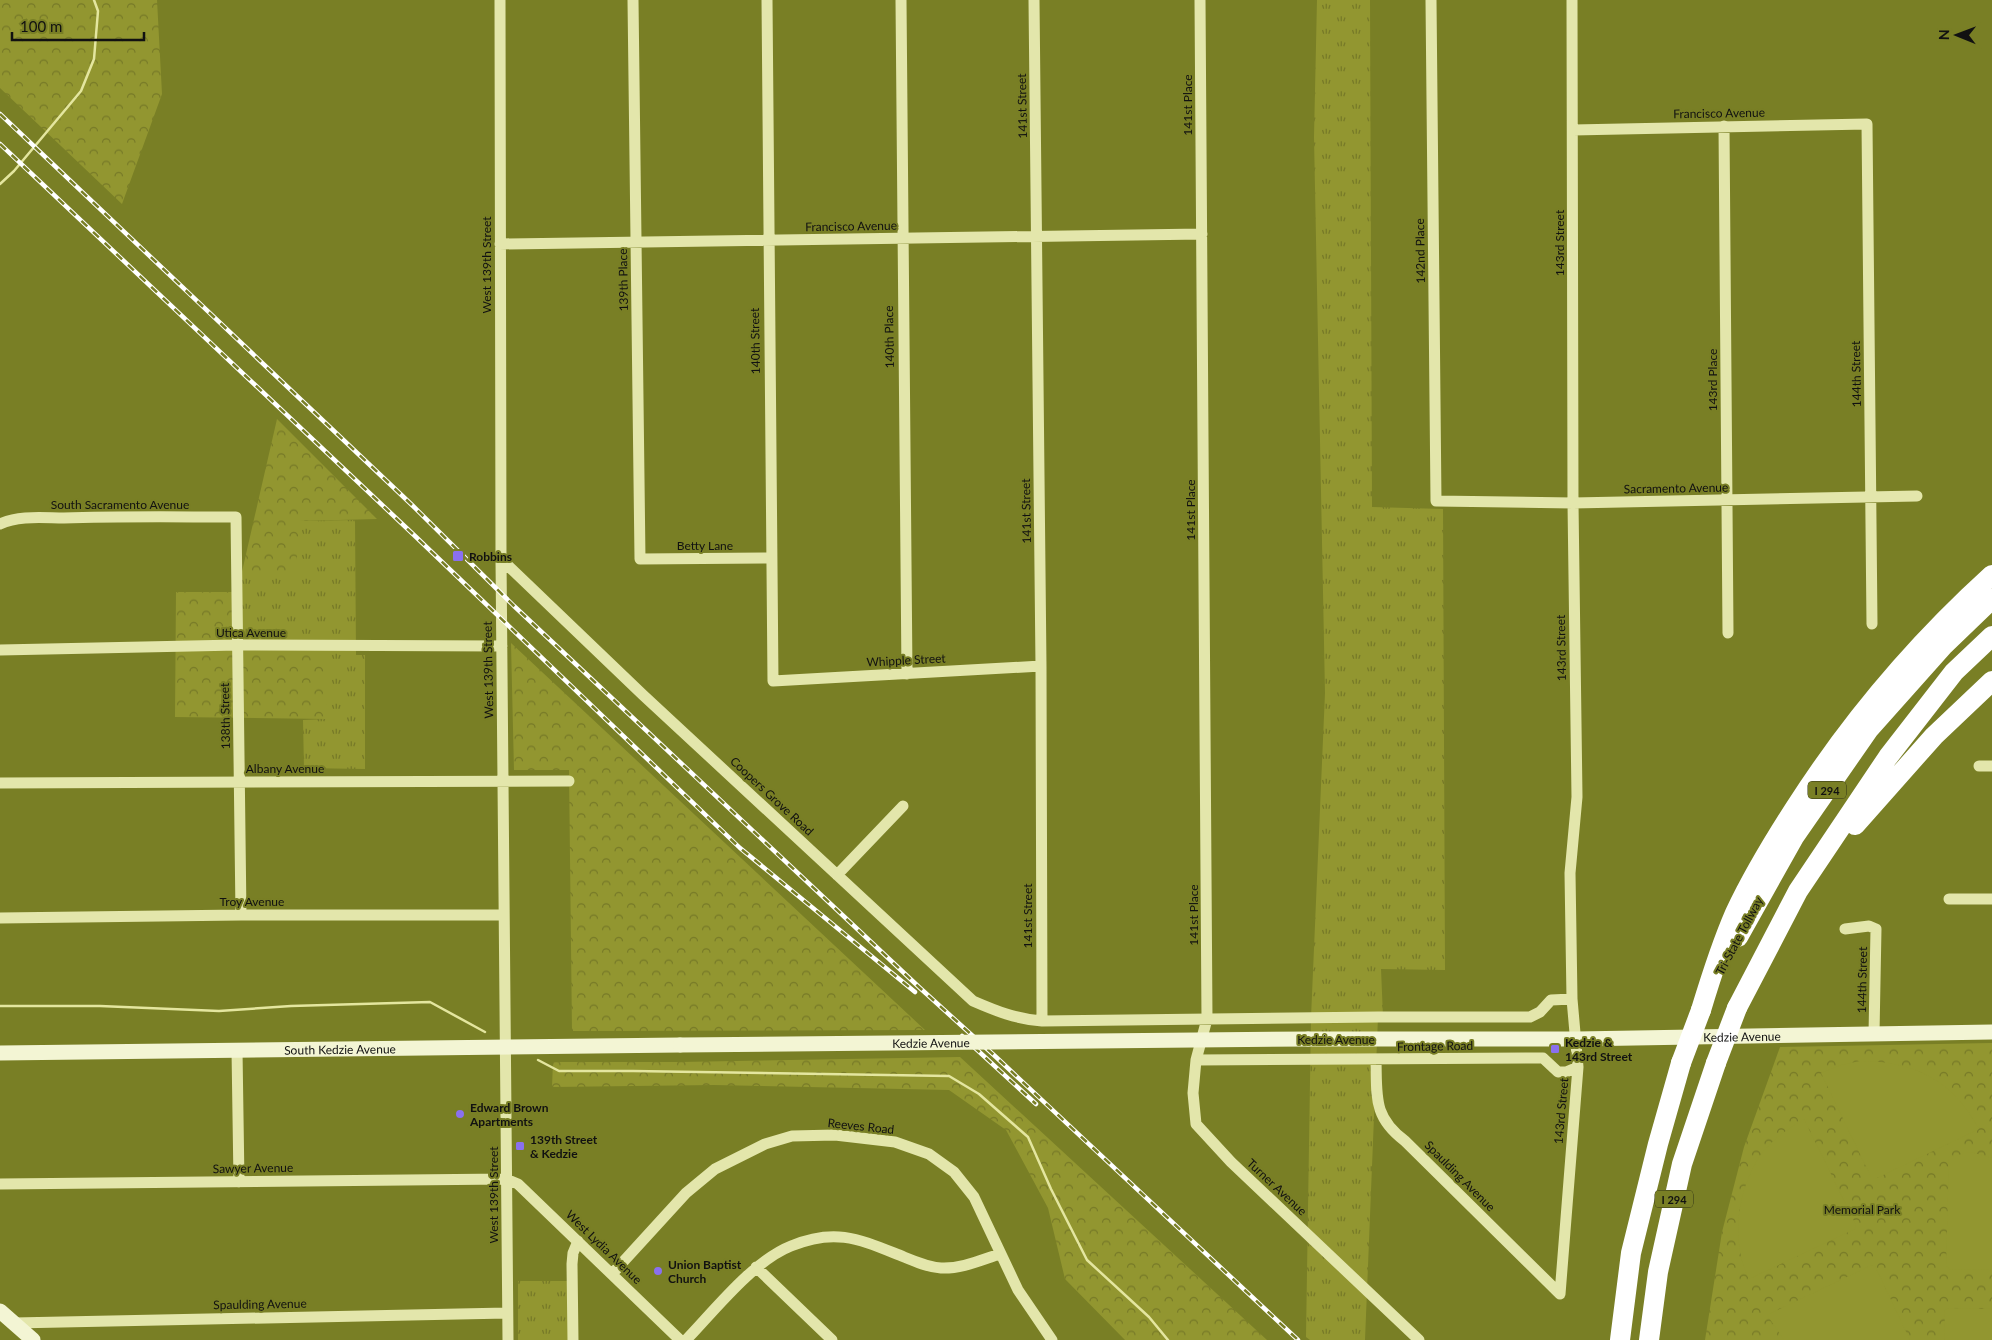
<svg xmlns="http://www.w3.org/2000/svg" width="1992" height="1340" font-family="Lato,sans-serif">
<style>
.grass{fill:url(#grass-tufts)}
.forest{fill:url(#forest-crowns)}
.pitch{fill:#929630}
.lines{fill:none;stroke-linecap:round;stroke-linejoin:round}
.stream{stroke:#e4e69f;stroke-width:2.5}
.street{stroke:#e3e6ab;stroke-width:11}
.secondary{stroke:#f3f5d4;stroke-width:15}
.highway{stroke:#fff;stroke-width:20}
.rail-casing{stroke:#fff;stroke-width:4.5}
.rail{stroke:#797f25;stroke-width:2.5;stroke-dasharray:8;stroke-linecap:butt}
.secondary-bridge{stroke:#f3f5d4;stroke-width:15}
.highway-bridge{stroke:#fff;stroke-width:20}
.poi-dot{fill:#8a70ef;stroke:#797f25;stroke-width:2}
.labels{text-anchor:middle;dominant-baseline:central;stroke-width:4;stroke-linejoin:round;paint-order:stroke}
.shield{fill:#797f25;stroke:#303217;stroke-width:1}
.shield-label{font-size:11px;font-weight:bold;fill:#111}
.street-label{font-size:12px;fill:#111;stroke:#797f25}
.poi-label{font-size:12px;font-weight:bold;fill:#111;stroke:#797f25;text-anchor:start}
.park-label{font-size:12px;fill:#111;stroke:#797f25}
</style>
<defs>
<pattern id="grass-tufts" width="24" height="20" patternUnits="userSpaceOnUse" patternTransform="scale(1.25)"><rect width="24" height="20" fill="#929630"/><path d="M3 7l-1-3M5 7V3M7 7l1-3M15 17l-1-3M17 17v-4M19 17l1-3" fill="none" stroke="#767927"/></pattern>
<pattern id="forest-crowns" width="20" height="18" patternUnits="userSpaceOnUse" patternTransform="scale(1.25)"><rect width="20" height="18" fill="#929630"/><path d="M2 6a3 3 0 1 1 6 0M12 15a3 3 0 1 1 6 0" fill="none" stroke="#767927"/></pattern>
</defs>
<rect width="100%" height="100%" fill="#797f25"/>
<path class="grass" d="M1317 0H1370L1372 507 1443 509 1445 970 1381 969 1383 1017H1378L1365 1340H1310L1306 1337 1311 1018 1325 693 1314 137Z
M355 520 356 655H365V769L304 768 303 720 327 719 238 645 241 576 299 521Z
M518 1281H568L569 1340H518Z"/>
<path class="forest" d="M0 0H157L162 94 122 204 0 88Z
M277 419 377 519 299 521 296 576H241Z
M176 592H237L238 645H326L327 719 175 717Z
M511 643 925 1030 572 1031 569 770H514Z
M1992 1043V1340H1705L1722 1232 1744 1147 1780 1047Z
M960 1057 1267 1340H1125L1065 1279 1048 1208 1006 1130 949 1090 714 1085 552 1087 553 1062H680Z"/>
<path class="pitch" d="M1860 1061C1914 1061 1953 1080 1979 1129L1875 1179 1871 1177 1821 1073 1841 1065Z
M1804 1119 1856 1225 1855 1229 1749 1279C1730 1241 1737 1188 1762 1153 1773 1139 1789 1128 1804 1119Z
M1971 1152 1992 1158V1269L1951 1270 1946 1266 1949 1157Z
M1872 1265 1875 1266 1910 1340H1784L1767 1315Z
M1948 1308 1992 1309V1340H1944L1945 1310Z"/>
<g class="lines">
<path class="stream" d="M0 184 14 171 81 91 94 59 98 11 94 0
M0 1006H100L219 1011 291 1006 430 1002 485 1032
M538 1060 559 1071H633L949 1076 979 1094 1028 1137 1051 1189 1087 1260 1149 1317 1168 1340"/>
<path class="street" d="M500 0 501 559 508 1340
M633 0 640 559 771 558
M767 0 773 681 1041 666
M901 0 907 674
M1034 0 1041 666 1042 1021
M1200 0 1207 1019 1196 1060 1193 1093 1196 1124 1231 1162 1419 1340
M1431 0 1436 501 1573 503 1917 496
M1724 126 1728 633
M1573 130 1867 124 1872 624
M500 244 1202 234
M0 524C19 515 44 518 64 518 121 516 179 517 236 517L241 915
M501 559 643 695 973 1001C996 1011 1016 1019 1042 1021L1378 1017H1530L1540 1012 1551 1000 1572 999
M0 650 238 645 502 646
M1979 766H1992
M0 783 569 781
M837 875 903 806
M1949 899H1992
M0 918 241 915H504
M1845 929 1869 926 1876 929 1874 1034
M237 1050 239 1182
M1196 1060 1543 1058 1558 1072H1566L1578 1067
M1376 1060C1377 1097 1373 1117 1405 1141L1560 1294
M0 1184 506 1179 518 1184 680 1340
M756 1267 832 1340
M612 1274 686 1193 715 1169 765 1144 792 1136 835 1135 895 1142 929 1154 954 1172 974 1197 1018 1290 1052 1340
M1560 1294 1578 1067 1572 999 1570 873 1577 797 1573 503 1572 0
M14 1323 507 1313
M573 1340 572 1264 573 1253 578 1241
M686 1340C714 1311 753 1261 791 1246 837 1227 861 1240 904 1257 916 1262 928 1267 941 1268 961 1269 981 1260 1000 1254"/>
<g class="secondary">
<path id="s1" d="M1308 1039H1577L1992 1032"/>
<path id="s2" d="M0 1053 680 1045"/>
<path d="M0 1311 33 1340"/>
</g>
<path class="highway" d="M1855 825 1934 736 1992 681
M1738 937 1794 837 1869 729 1943 646 1992 599
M1737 1008 1798 891 1888 757 1954 672 1992 636
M1701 1010C1711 977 1721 945 1735 913 1752 877 1773 842 1795 808 1850 722 1916 644 1992 575
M1620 1340 1631 1253 1658 1144 1681 1063
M1649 1340 1658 1272 1682 1164 1716 1063"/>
<g class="rail-casing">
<path id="rail" d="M0 114 412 505 514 606 920 988 996 1057 1298 1340
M0 144 415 536 740 848 915 992
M962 1036 1036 1104"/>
</g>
<use href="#rail" class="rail"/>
<path class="secondary-bridge" id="s3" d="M680 1045 1308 1039"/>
<path class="highway-bridge" d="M1681 1063 1701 1010
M1716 1063 1737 1008"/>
</g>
<g class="poi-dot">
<rect x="452" y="550" width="12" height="12" rx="2.5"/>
<rect x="1550" y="1044" width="10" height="10" rx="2.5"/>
<circle cx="460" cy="1114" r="5"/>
<rect x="515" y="1141" width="10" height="10" rx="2.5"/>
<circle cx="658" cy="1271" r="5"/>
</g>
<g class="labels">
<g class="shield">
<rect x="1808" y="781.5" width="38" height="17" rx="4"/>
<rect x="1655" y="1190.5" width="38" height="17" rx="4"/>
</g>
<g class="shield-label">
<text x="1827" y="790">I 294</text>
<text x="1674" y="1199">I 294</text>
</g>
<g class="street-label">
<text transform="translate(1187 105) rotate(-90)">141st Place</text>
<text transform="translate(1022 106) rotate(-91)">141st Street</text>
<text transform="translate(1719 113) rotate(-1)">Francisco Avenue</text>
<text transform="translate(851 226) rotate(-1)">Francisco Avenue</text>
<text transform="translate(1559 243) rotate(-90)">143rd Street</text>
<text transform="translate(1420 251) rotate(-91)">142nd Place</text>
<text transform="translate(486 265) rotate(-90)">West 139th Street</text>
<text transform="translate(623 280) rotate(-91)">139th Place</text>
<text transform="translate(889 337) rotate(-91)">140th Place</text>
<text transform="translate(755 341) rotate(-91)">140th Street</text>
<text transform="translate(1856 374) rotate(-91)">144th Street</text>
<text transform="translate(1712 380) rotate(-90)">143rd Place</text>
<text transform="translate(1676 488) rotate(-1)">Sacramento Avenue</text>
<text x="120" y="504">South Sacramento Avenue</text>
<text transform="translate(1190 510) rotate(-90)">141st Place</text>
<text transform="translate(1026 511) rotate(-91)">141st Street</text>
<text x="705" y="545">Betty Lane</text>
<text x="251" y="632">Utica Avenue</text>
<text transform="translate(1561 648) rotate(-91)">143rd Street</text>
<text transform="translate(906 660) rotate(-3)">Whipple Street</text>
<text transform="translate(488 670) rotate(-91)">West 139th Street</text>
<text transform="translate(225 716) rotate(-91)">138th Street</text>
<text x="285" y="768">Albany Avenue</text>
<text transform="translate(772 796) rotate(43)">Coopers Grove Road</text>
<text x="252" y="901">Troy Avenue</text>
<text transform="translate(1193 915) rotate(-90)">141st Place</text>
<text transform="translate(1027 916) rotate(-90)">141st Street</text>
<text transform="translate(1739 936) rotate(-62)">Tri-State Tollway</text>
<text transform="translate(1862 980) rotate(-89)">144th Street</text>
<text stroke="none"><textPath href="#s1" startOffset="434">Kedzie Avenue</textPath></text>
<text x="1336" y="1039">Kedzie Avenue</text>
<text stroke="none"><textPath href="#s3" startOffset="251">Kedzie Avenue</textPath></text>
<text transform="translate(1435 1046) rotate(-1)">Frontage Road</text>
<text stroke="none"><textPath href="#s2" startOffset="340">South Kedzie Avenue</textPath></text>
<text transform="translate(1561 1111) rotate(-85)">143rd Street</text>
<text transform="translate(861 1126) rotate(6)">Reeves Road</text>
<text transform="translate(253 1168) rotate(-1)">Sawyer Avenue</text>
<text transform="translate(1460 1176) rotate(45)">Spaulding Avenue</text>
<text transform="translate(1277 1187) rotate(43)">Turner Avenue</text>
<text transform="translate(493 1195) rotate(-90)">West 139th Street</text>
<text transform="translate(604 1247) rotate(44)">West Lydia Avenue</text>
<text transform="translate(260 1304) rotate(-1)">Spaulding Avenue</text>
</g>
<g class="poi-label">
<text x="469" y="556">Robbins</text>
<text x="1565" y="1042">Kedzie &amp;<tspan x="1565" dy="14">143rd Street</tspan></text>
<text x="470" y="1107">Edward Brown<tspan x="470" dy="14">Apartments</tspan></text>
<text x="530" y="1139">139th Street<tspan x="530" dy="14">&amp; Kedzie</tspan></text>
<text x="668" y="1264">Union Baptist<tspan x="668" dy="14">Church</tspan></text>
</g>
<g class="park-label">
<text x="1862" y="1209">Memorial Park</text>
</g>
</g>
<g transform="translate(1957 35) rotate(271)" stroke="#797f25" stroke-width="4" paint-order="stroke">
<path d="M0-4L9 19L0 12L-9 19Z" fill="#111111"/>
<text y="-8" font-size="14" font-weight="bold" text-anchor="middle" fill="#111111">N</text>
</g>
<path d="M12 32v8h132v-8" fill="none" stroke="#111111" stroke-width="2.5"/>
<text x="20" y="32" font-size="15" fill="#111111" stroke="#797f25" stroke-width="4" paint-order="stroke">100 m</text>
</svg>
